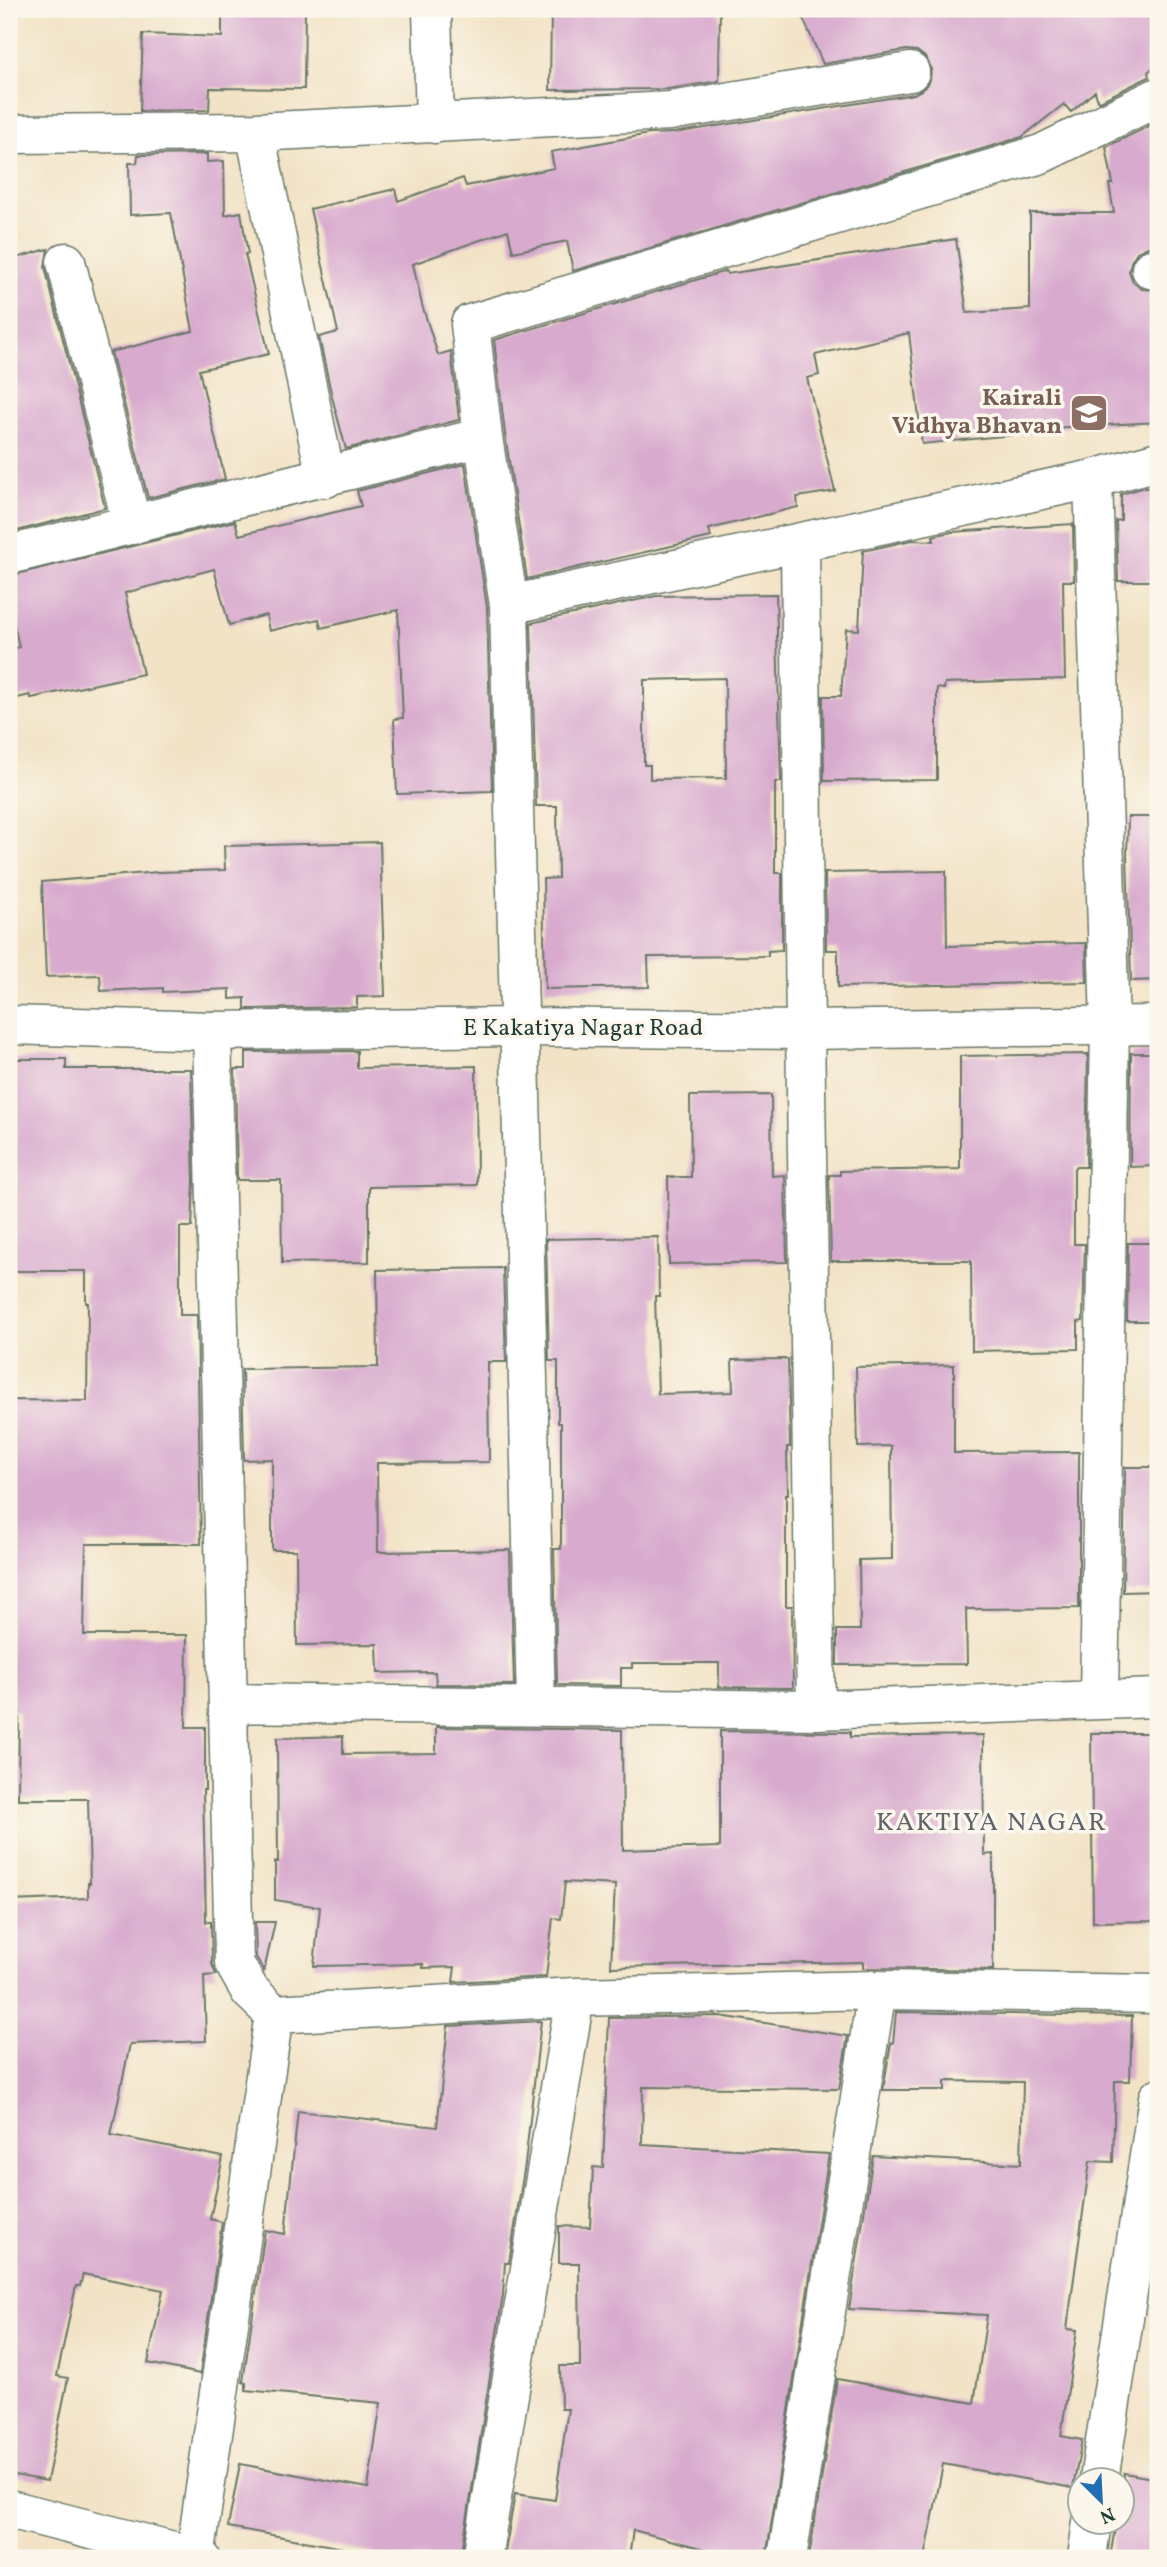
<svg xmlns="http://www.w3.org/2000/svg" width="1167" height="2567" font-family="Vollkorn,serif">
<style>
.building{fill:#d8aace;fill-rule:evenodd}
.lines{fill:none;stroke-linecap:round;stroke-linejoin:round}
.minor-casing{stroke:#697767;stroke-width:41}
.tertiary-casing{stroke:#697767;stroke-width:41}
.minor{stroke:#fff;stroke-width:38}
.tertiary{stroke:#fff;stroke-width:38}
.labels{text-anchor:middle;dominant-baseline:central;stroke-width:7;stroke-linejoin:round;paint-order:stroke}
.education-label{font-size:24px;font-weight:bold;fill:#785e54;stroke:#fbf7ec;text-anchor:end}
.street-label{font-size:24px;fill:#1f3d34;stroke:#fbf7ec}
.neighbourhood-label{font-size:26px;letter-spacing:2px;fill:#60636a;stroke:#fbf7ec}
</style>
<rect width="100%" height="100%" fill="#fbf7ec"/>
<filter id="ink" filterUnits="userSpaceOnUse"><feTurbulence type="fractalNoise" baseFrequency=".0143" numOctaves="2"/><feDisplacementMap in="SourceGraphic" scale="14" xChannelSelector="R" yChannelSelector="G"/><feConvolveMatrix kernelMatrix="1 2 1 2 8 2 1 2 1" color-interpolation-filters="sRGB"/></filter>
<filter id="wash" filterUnits="userSpaceOnUse"><feTurbulence type="fractalNoise" baseFrequency=".00686" numOctaves="4" result="noise"/><feDisplacementMap in="SourceGraphic" scale="28" xChannelSelector="R" yChannelSelector="G"/><feGaussianBlur stdDeviation="1.57" result="paint"/><feColorMatrix in="noise" values="0 0 0 0 0 0 0 0 0 0 0 0 0 0 0 0 0 1.4 0 .05"/><feComposite in="paint" operator="in"/></filter>
<g filter="url(#wash)">
<rect width="100%" height="100%" fill="#f2e3c6"/>
<g id="blocks">
<path class="building" d="M222 9H305L304 89 210 88 209 110 140 111 143 34 222 37Z
M551 9H720L719 81 668 89 550 90Z
M799 9H1158V63L1148 72 1149 77 1098 102 1095 91 1071 112 1064 104 1022 137 573 271 567 241 513 252 508 230 413 264 422 305 438 355 451 351 459 420 346 449 332 397 319 337 338 332 310 209 395 189 398 201 463 178 466 186 554 168 551 152 649 134 674 133 914 94 923 89 930 80 931 68 926 58 917 51 906 50 823 64Z
M1157 122 1158 247H1148L1137 252 1131 262 1129 271 1133 282 1142 289 1158 290V422L1033 429 1034 433 922 444 909 333 815 355 819 375 807 378 835 491 797 497 798 507 709 529 711 537 527 579 505 434 494 340 726 271 727 274 956 239 967 313 1030 309V213H1114L1109 184H1113L1106 147Z
M207 154V162L224 161 225 215 241 212 248 254H245L269 354 199 370 225 479 148 498 111 352 193 331 171 213 130 215 129 163H137L138 155Z
M48 249 45 267 105 508 9 533V260Z
M465 464 487 607 492 791 397 794 394 719 403 718 398 610 321 628 319 619 269 631 266 615 229 625 214 569 125 593 143 674 31 698 30 695 9 700V650L19 647 9 601V576L235 521 239 535 361 506 357 491Z
M1142 488H1158V581H1118L1116 521 1121 520V494Z
M1073 524 1074 581H1063L1065 679 945 683 944 689 937 688V780L824 781 823 696H841L846 629 859 630 863 551 912 540 934 541 933 536 952 532Z
M776 594 781 782H775V873H782V950L768 951V956L648 957 649 987 545 989 543 879 558 878 557 806H536L531 623 656 596ZM725 678 726 778 650 779V765H644V680Z
M1128 817H1158V980L1131 981 1127 856Z
M380 842 385 996 357 997V1007L245 1009V998L230 999V989L163 992V988L101 991 100 975 46 977 42 882 158 872 225 870 224 846Z
M946 871 947 946 1086 943 1087 982 838 987V950H826L825 873Z
M357 1051V1068L476 1066 477 1185 369 1187V1262L282 1263 281 1180H237L235 1069H246V1052Z
M1131 1053H1158V1166L1130 1167Z
M1088 1054 1086 1167H1075L1074 1169V1244H1085L1083 1321 1078 1322V1349L972 1351 971 1261H831L829 1175H840V1171L960 1169V1056Z
M9 1059H66V1069H191L194 1181 192 1227H180V1315H197L201 1544H86L84 1635H187L186 1727H205V1790H203L206 1922H211L212 1964 216 1975 204 1976 206 2041 130 2044 111 2135 223 2157 210 2219 222 2222 200 2374 148 2363 163 2290 83 2274 80 2286H76L57 2376 68 2378 47 2481 9 2474V1901L88 1898V1883H90L88 1799H18L19 1711H9L11 1400 87 1401 88 1303H86V1271H9Z
M771 1095 772 1176 785 1175 787 1262 669 1264 668 1177H691L690 1096Z
M658 1237 659 1296H655L658 1394 733 1392 732 1360 788 1359 790 1447H787L788 1494H786V1606H792L793 1688 719 1687V1663H632V1668H621V1686L557 1685 554 1549H561V1423H558V1361H549L546 1239Z
M1128 1243H1158V1321H1127Z
M503 1268 506 1362H488L489 1462 377 1463 378 1552 510 1550 514 1685 436 1684 435 1672 378 1673 377 1644 297 1645 296 1550H272V1459L244 1460 242 1369 378 1367 377 1270Z
M954 1365V1453L1079 1452V1608L966 1609 967 1664 837 1665V1630H860L859 1560 892 1559 891 1446 858 1447 856 1367Z
M1125 1467H1158V1591L1123 1592Z
M436 1727 622 1730 623 1850 720 1847V1731L850 1732V1737L983 1735 984 1855 993 1854V1970L863 1968V1962L611 1967 615 1885 565 1882 561 1919 553 1918 546 1977 453 1982 455 1967 423 1968V1964L314 1966 320 1907 275 1900V1862H278L277 1738 343 1736V1754L436 1753Z
M1091 1733H1158V1921L1093 1922Z
M255 1922H275L264 1971 256 1957Z
M896 2012 1132 2016 1130 2081H1115L1113 2162 1090 2161 1067 2329 1077 2330 1061 2436 1082 2440 1073 2488 943 2464 925 2558H809L837 2379 974 2403 987 2315 849 2309 873 2156 1021 2164 1023 2082 945 2081V2090H883L891 2043H893Z
M720 2016 848 2036 839 2089 643 2087 642 2144 829 2154 766 2558H738L633 2530 629 2558H504L515 2494 555 2500 568 2409H561L560 2366H580L579 2263H559V2226L590 2227 593 2167 603 2168 609 2018Z
M541 2021 525 2164 509 2263H505L503 2295 461 2558H397L228 2527 240 2464 368 2488 381 2403 246 2390V2383L243 2382 265 2230 285 2234 298 2111 437 2127 448 2026Z
M1124 2473 1158 2479V2558H1110L1116 2522H1122Z"/>
</g>
</g>
<g filter="url(#ink)">
<use href="#blocks" fill-opacity="0" stroke="#697767" stroke-width="2"/>
<g class="lines">
<g class="minor-casing">
<path id="minor" d="M432 9 435 124
M255 132 326 478
M9 134 255 132 670 111 910 72
M66 262 132 525
M1151 269 1158 268
M1093 479 1110 1025 1099 1699
M800 543 805 1030 816 1710
M9 555 483 437
M509 605 1093 479 1158 461
M229 1703 816 1710 1158 1698
M536 1706 509 605 483 437 470 324 1041 154 1158 97
M274 2014 575 1997 877 1990 1158 1994
M1099 2480 1158 2098
M9 2509 201 2558
M195 2558 274 2014 250 1991 234 1963 212 1031
M482 2558 575 1997
M787 2558 877 1990
M1087 2558 1092 2522"/>
</g>
<g class="tertiary-casing">
<path id="tertiary" d="M9 1025 212 1031 521 1027 805 1030 1158 1025"/>
</g>
<use href="#minor" class="minor"/>
<use href="#tertiary" class="tertiary"/>
</g>
</g>
<defs>
<g id="school-square" transform="scale(2.0125)"><rect x="-9" y="-9" width="18" height="18" rx="4" fill="#8d6e63" stroke="#fbf7ec"/><path d="M0-5L7-2L0 1L-7-2ZM-4 1L0 2.5L4 1V4Q0 6-4 4Z" fill="#fff"/></g>
</defs>
<g fill-rule="evenodd">
<use href="#school-square" x="1089" y="413"/>
</g>
<g class="labels">
<g class="education-label">
<text x="1062" y="399">Kairali<tspan x="1062" dy="28">Vidhya Bhavan</tspan></text>
</g>
<g class="street-label">
<text x="583" y="1029">E Kakatiya Nagar Road</text>
</g>
<g class="neighbourhood-label">
<text x="992" y="1823">KAKTIYA NAGAR</text>
</g>
</g>
<rect width="1167" height="2567" fill="none" stroke="#fbf7ec" stroke-width="35"/>
<g transform="translate(1101 2501) rotate(156)"><circle r="33" fill="#fbf7ec" stroke="#a3ada2" stroke-width="2"/>
<path d="M0-5L12 26L0 18L-12 26Z" fill="#1f6fb2"/>
<text y="-10" font-size="19" font-weight="bold" text-anchor="middle" fill="#1f3d34">N</text>
</g>
</svg>
